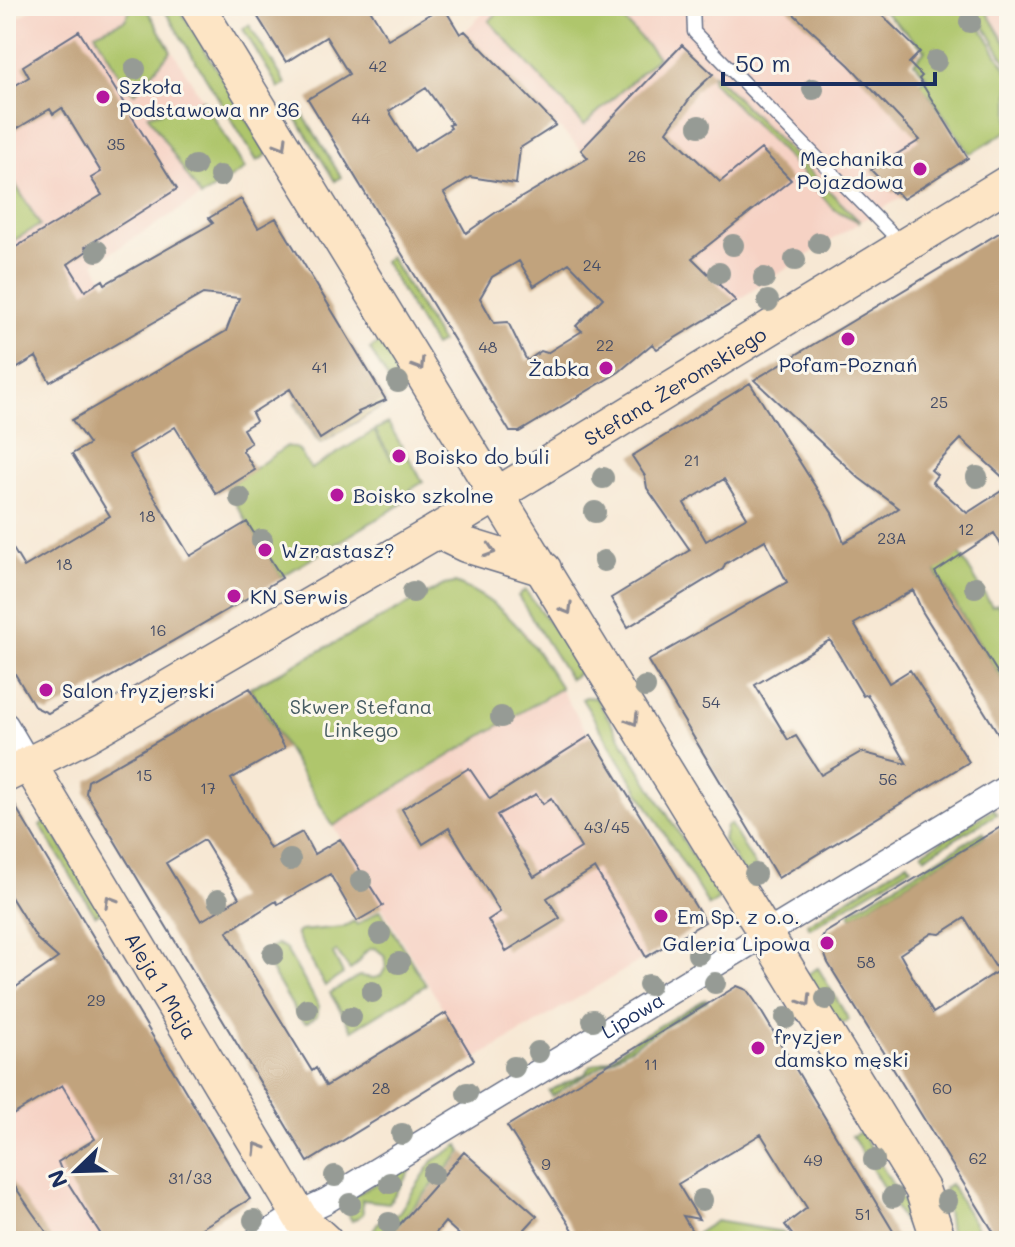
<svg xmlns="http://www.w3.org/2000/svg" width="1015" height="1247" font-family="Mali,sans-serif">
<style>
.built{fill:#f6d2c4}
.green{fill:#afc66c;stroke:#657a65;stroke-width:2}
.sand{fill:#eeda9e;stroke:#84847e;stroke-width:2}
.building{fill:#c1a37d;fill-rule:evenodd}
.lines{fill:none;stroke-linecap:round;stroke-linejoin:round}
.lane-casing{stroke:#687087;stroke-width:15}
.street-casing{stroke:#687087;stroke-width:27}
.secondary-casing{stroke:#687087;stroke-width:37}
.lane{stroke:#fff;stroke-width:12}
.street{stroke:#fff;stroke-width:24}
.secondary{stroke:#fde5c5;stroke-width:34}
.tree{fill:#969b95}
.oneway{stroke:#8c8a92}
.poi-dot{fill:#b5179e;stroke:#fbf7ec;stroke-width:3}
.labels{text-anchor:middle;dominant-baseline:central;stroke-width:6;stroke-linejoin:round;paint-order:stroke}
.number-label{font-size:16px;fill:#444c66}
.poi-label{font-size:20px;fill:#1b2f5e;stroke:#fbf7ec;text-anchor:start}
.street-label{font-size:20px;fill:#1b2f5e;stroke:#fbf7ec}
.park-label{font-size:20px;fill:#475c62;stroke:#fbf7ec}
</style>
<rect width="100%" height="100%" fill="#fbf7ec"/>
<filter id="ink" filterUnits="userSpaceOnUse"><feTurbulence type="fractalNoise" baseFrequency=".0125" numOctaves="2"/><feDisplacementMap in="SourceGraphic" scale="16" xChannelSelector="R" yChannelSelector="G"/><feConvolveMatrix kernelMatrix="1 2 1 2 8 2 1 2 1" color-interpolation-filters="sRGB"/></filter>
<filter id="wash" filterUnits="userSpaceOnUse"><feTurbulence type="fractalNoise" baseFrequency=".006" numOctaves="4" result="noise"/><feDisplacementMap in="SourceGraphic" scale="32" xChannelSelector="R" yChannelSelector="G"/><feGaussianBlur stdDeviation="1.8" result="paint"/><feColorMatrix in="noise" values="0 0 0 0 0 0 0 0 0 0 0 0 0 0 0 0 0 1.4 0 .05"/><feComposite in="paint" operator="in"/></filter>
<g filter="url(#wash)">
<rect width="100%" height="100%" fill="#f7e8d4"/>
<path class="built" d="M38 6H145L245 169 94 263 120 308 6 374V25Z
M491 6H835L937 108 968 158 860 222 736 301 581 150 465 31Z
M971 6H1009V68Z
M473 602 525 632 705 922 474 1060 333 826Z
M149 1030 250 1199 180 1241H6V1119Z"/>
<path class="green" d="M132 6H145L171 51 135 93 127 88 95 33 125 20Z
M162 6H178L268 154 257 161Z
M505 6H611L658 57 584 125 489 21Z
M878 6H968L1009 74V130L970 154 932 98 919 84 927 77 914 63 925 50Z
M972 6H983L1009 49V67Z
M249 25 286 84 279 88 243 29Z
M713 74 860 222 833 209 801 171 712 81Z
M203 100 245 169 201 197 148 115Z
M299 108 341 177 335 181 293 113Z
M14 182 40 225 6 245V187Z
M390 257 441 342 434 346 384 261Z
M381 342 406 383 394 390 370 349Z
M388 423 423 482 410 490 413 497 281 577 226 488 287 446 298 449 311 469 374 431 392 460 375 430Z
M958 551 992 606 997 604 1009 623V691L932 566Z
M455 583C510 605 530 640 561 688L333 826 250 688 444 585Z
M525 590 560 637 580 672 570 679 518 596Z
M586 697 596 698 719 899 709 906 582 699Z
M994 809 997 814 925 857 922 853Z
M46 821 101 912 95 915 40 825Z
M730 824 762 877 750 884 723 840 726 826Z
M983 832 985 836 852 917 849 913Z
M908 862 911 867 810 928 807 924Z
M380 910 426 985 352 1030 330 993 359 976 374 978 381 976 386 967 384 955 375 948C360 949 362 964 350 970L336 951 333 954 343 974 325 986 296 934 300 931 343 927 354 921 357 925Z
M277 944 285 948 319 1006 317 1016 306 1023 299 1017 264 958 266 951Z
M818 968 849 1020 845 1023 833 1020 805 976Z
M706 999 707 1001 552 1096 549 1091 585 1074 590 1066 610 1059 633 1041Z
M861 1132 920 1230 912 1235 852 1136Z
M459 1145 462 1152 383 1241H376L370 1236 378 1222 398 1214 433 1161Z
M408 1165 411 1170 389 1203 362 1200 363 1214 352 1221 342 1203Z
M950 1184 985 1241H955L950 1233 944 1188Z
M716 1221 783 1232 788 1241H698L694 1235Z"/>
<path class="sand" d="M382 400 386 404 321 443 317 440 295 403 297 401 320 439Z"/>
<g id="blocks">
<path class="building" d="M251 6H368L388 39 443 6 460 34 465 31 556 125 520 148 516 184 470 177 444 193 466 233 495 213 588 158 581 150 682 45 713 74 695 91 667 131 720 182 761 149 791 180 692 258 736 301 657 349 652 344 619 372 519 432H510L308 99 349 74 326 37 286 62ZM426 88 452 124 449 125 451 128 414 151 389 111ZM519 261 534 286 569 263 603 298 576 326 582 331 547 353 541 351 527 361 508 322 494 323 480 298 492 277Z
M785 6H872L920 52 909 63 922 76 919 79 968 158 903 199 896 191 893 193 871 170 920 140 849 65Z
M79 31 177 189 85 247 87 251 68 264 85 291 103 280 105 284 213 223 209 218 241 199 258 228 276 218 386 400 358 412 359 414 320 439 290 389 252 413 256 421 243 429 251 443 243 448V451L255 470 216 494 175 427 129 455 190 556 247 522 282 578 48 713 35 707 6 659V537L24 567 110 516 72 454 89 444 72 420 226 331 239 298 203 294 50 382 36 357 6 375V253L102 195 91 178 101 172 62 108 53 114 50 109 6 135V91L29 77 23 66Z
M1009 227V483L961 439 931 470 937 475 932 482 967 513 1009 486V559L994 533 935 572 1009 691V751L922 611 913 590 854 624 889 683 910 670 969 762 778 878 648 661 787 582 765 540 725 564 723 569 628 627 611 598 690 550 647 488 645 476 632 456 750 383 832 513 844 542 868 529 899 508 859 478 754 380ZM724 479 747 517 706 541 684 503ZM830 640 863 696 867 694 907 764 861 752 821 775 796 736 788 740 755 685Z
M250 688 285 748 231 779 270 849 302 832 314 854 340 839 383 906 357 921 330 874 278 904 276 901 227 932 312 1071 316 1068 326 1086 446 1013 474 1060 308 1162 86 793 88 781ZM204 840 239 898 201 921 166 863Z
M591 735 705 922 646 957 595 868 547 898 560 918 506 951 488 920 500 912 449 828 423 844 402 809 469 768 490 799ZM536 794 543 804 551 798 581 848 534 877 497 815Z
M8 794 250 1199 180 1241H105L63 1175 58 1162 95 1139 62 1085 6 1119V994L58 958 37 939 6 889V795Z
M1009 822V1241H999L828 963 820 942 825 933ZM965 918 998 971 933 1013 900 954 932 933 940 934Z
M737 986 747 990 755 1001 899 1241H797L785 1225 807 1208 761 1134 678 1184 699 1219 683 1216 698 1241H580L507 1126Z
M464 1152 537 1216 514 1241H466L445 1222 429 1241H385Z
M6 1173 32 1212 53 1241H6Z"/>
</g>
</g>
<g filter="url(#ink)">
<use href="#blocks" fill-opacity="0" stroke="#687087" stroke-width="2"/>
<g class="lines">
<g class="lane-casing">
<path id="lane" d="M693 6 694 32 903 245"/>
</g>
<g class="street-casing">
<g id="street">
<path d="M6 725 29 764"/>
<path id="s1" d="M255 1241 298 1214 326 1201 1009 786"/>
</g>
</g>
<g class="secondary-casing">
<g id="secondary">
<path d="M197 6 922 1189 939 1241"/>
<path d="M437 531 466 545 544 569"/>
<path id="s2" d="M29 764 302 1220 325 1241"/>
<path id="s3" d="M6 775 85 736 437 531 1009 182"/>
</g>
</g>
<use href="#lane" class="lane"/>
<use href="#street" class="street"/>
<use href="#secondary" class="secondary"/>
</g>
<g class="tree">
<circle cx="970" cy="22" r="11"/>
<circle cx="936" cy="61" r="11"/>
<circle cx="135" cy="69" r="11"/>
<circle cx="813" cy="89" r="11"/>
<circle cx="699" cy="126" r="11"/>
<circle cx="195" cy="166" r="11"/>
<circle cx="220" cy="176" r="11"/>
<circle cx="819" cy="243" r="11"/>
<circle cx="733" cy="245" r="11"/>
<circle cx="97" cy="251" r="11"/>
<circle cx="795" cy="260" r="11"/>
<circle cx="719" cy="273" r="11"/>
<circle cx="764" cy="278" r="11"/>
<circle cx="768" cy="301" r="11"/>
<circle cx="398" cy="382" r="11"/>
<circle cx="977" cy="477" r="11"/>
<circle cx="603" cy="478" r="11"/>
<circle cx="240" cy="498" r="11"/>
<circle cx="595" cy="512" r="11"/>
<circle cx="262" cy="540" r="11"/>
<circle cx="604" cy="561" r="11"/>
<circle cx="975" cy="587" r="11"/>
<circle cx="413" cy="592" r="11"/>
<circle cx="645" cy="687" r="11"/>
<circle cx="501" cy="717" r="11"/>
<circle cx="290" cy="860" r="11"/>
<circle cx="755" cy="874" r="11"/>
<circle cx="361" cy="881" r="11"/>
<circle cx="218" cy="900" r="11"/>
<circle cx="380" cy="934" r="11"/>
<circle cx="273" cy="954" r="11"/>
<circle cx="698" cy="954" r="11"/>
<circle cx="399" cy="963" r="11"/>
<circle cx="715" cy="983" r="11"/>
<circle cx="649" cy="985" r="11"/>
<circle cx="372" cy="992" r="11"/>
<circle cx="826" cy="999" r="11"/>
<circle cx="307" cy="1009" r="11"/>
<circle cx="351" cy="1017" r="11"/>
<circle cx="786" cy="1018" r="11"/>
<circle cx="593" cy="1020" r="11"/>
<circle cx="538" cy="1052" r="11"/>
<circle cx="514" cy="1067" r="11"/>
<circle cx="467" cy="1093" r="11"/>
<circle cx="402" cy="1134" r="11"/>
<circle cx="874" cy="1160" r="11"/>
<circle cx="433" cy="1174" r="11"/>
<circle cx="335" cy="1176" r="11"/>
<circle cx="390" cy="1183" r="11"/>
<circle cx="893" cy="1197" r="11"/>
<circle cx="702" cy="1200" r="11"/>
<circle cx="947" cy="1201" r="11"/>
<circle cx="350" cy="1204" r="11"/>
<circle cx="254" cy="1220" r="11"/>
<circle cx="389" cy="1223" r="11"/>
</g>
<defs><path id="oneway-chevron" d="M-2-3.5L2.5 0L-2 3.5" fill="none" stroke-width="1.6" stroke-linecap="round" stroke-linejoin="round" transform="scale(2)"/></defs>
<g class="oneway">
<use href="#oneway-chevron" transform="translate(282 144) rotate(59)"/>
<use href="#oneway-chevron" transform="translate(419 365) rotate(58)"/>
<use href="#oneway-chevron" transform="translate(490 551) rotate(18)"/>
<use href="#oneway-chevron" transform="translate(567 609) rotate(60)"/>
<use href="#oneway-chevron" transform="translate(633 720) rotate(59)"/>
<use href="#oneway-chevron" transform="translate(110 901) rotate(-121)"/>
<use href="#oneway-chevron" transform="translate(806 1001) rotate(58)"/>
<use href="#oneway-chevron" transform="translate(258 1148) rotate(-121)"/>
</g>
</g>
<g class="poi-dot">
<circle cx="103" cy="97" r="8"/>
<circle cx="920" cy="169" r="8"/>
<circle cx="848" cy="339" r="8"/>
<circle cx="606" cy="368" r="8"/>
<circle cx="399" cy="456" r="8"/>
<circle cx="337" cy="495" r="8"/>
<circle cx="265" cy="550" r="8"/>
<circle cx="234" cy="596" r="8"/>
<circle cx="46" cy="690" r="8"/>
<circle cx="661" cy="916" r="8"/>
<circle cx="827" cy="943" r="8"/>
<circle cx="758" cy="1048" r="8"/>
</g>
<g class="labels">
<g class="number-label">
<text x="378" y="65">42</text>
<text x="361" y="117">44</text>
<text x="116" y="143">35</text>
<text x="637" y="155">26</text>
<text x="592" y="264">24</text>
<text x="605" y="344">22</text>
<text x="488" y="346">48</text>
<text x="320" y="366">41</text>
<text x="939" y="401">25</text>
<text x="692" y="459">21</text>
<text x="147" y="515">18</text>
<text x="966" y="528">12</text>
<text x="892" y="537">23A</text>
<text x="64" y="563">18</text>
<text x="158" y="629">16</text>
<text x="711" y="701">54</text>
<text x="144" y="774">15</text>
<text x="888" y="778">56</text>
<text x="208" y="787">17</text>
<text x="607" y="826">43/45</text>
<text x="866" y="961">58</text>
<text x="96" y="999">29</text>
<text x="651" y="1063">11</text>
<text x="381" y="1087">28</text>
<text x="942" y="1087">60</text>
<text x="978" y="1157">62</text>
<text x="813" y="1159">49</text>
<text x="546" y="1163">9</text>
<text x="190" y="1177">31/33</text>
<text x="863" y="1213">51</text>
</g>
<g class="poi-label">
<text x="119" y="86">Szkoła<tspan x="119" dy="23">Podstawowa nr 36</tspan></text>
<text x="904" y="158" text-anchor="end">Mechanika<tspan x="904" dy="23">Pojazdowa</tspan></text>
<text x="848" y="364" text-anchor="middle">Pofam-Poznań</text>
<text x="590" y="368" text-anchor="end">Żabka</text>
<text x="415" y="456">Boisko do buli</text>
<text x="353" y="495">Boisko szkolne</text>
<text x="281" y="550">Wzrastasz?</text>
<text x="250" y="596">KN Serwis</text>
<text x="62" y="690">Salon fryzjerski</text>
<text x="677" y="916">Em Sp. z o.o.</text>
<text x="811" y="943" text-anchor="end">Galeria Lipowa</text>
<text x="774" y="1036">fryzjer<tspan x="774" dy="23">damsko męski</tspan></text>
</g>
<g class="street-label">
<text stroke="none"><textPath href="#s3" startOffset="774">Stefana Żeromskiego</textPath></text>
<text stroke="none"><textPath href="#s2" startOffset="258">Aleja 1 Maja</textPath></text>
<text stroke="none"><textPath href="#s1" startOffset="440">Lipowa</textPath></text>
</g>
<g class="park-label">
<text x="361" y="706">Skwer Stefana<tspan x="361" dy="23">Linkego</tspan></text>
</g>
</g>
<rect width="1015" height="1247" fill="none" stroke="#fbf7ec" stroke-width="32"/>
<g transform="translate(76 1171) rotate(247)" stroke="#fbf7ec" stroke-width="6" paint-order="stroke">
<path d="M0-6L14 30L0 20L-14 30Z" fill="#1b2f5e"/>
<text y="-12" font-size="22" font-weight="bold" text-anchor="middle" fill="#1b2f5e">N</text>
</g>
<path d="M723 72v12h212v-12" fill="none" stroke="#1b2f5e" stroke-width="4"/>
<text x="735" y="72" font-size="24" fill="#1b2f5e" stroke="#fbf7ec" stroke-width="6" paint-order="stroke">50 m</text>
</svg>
